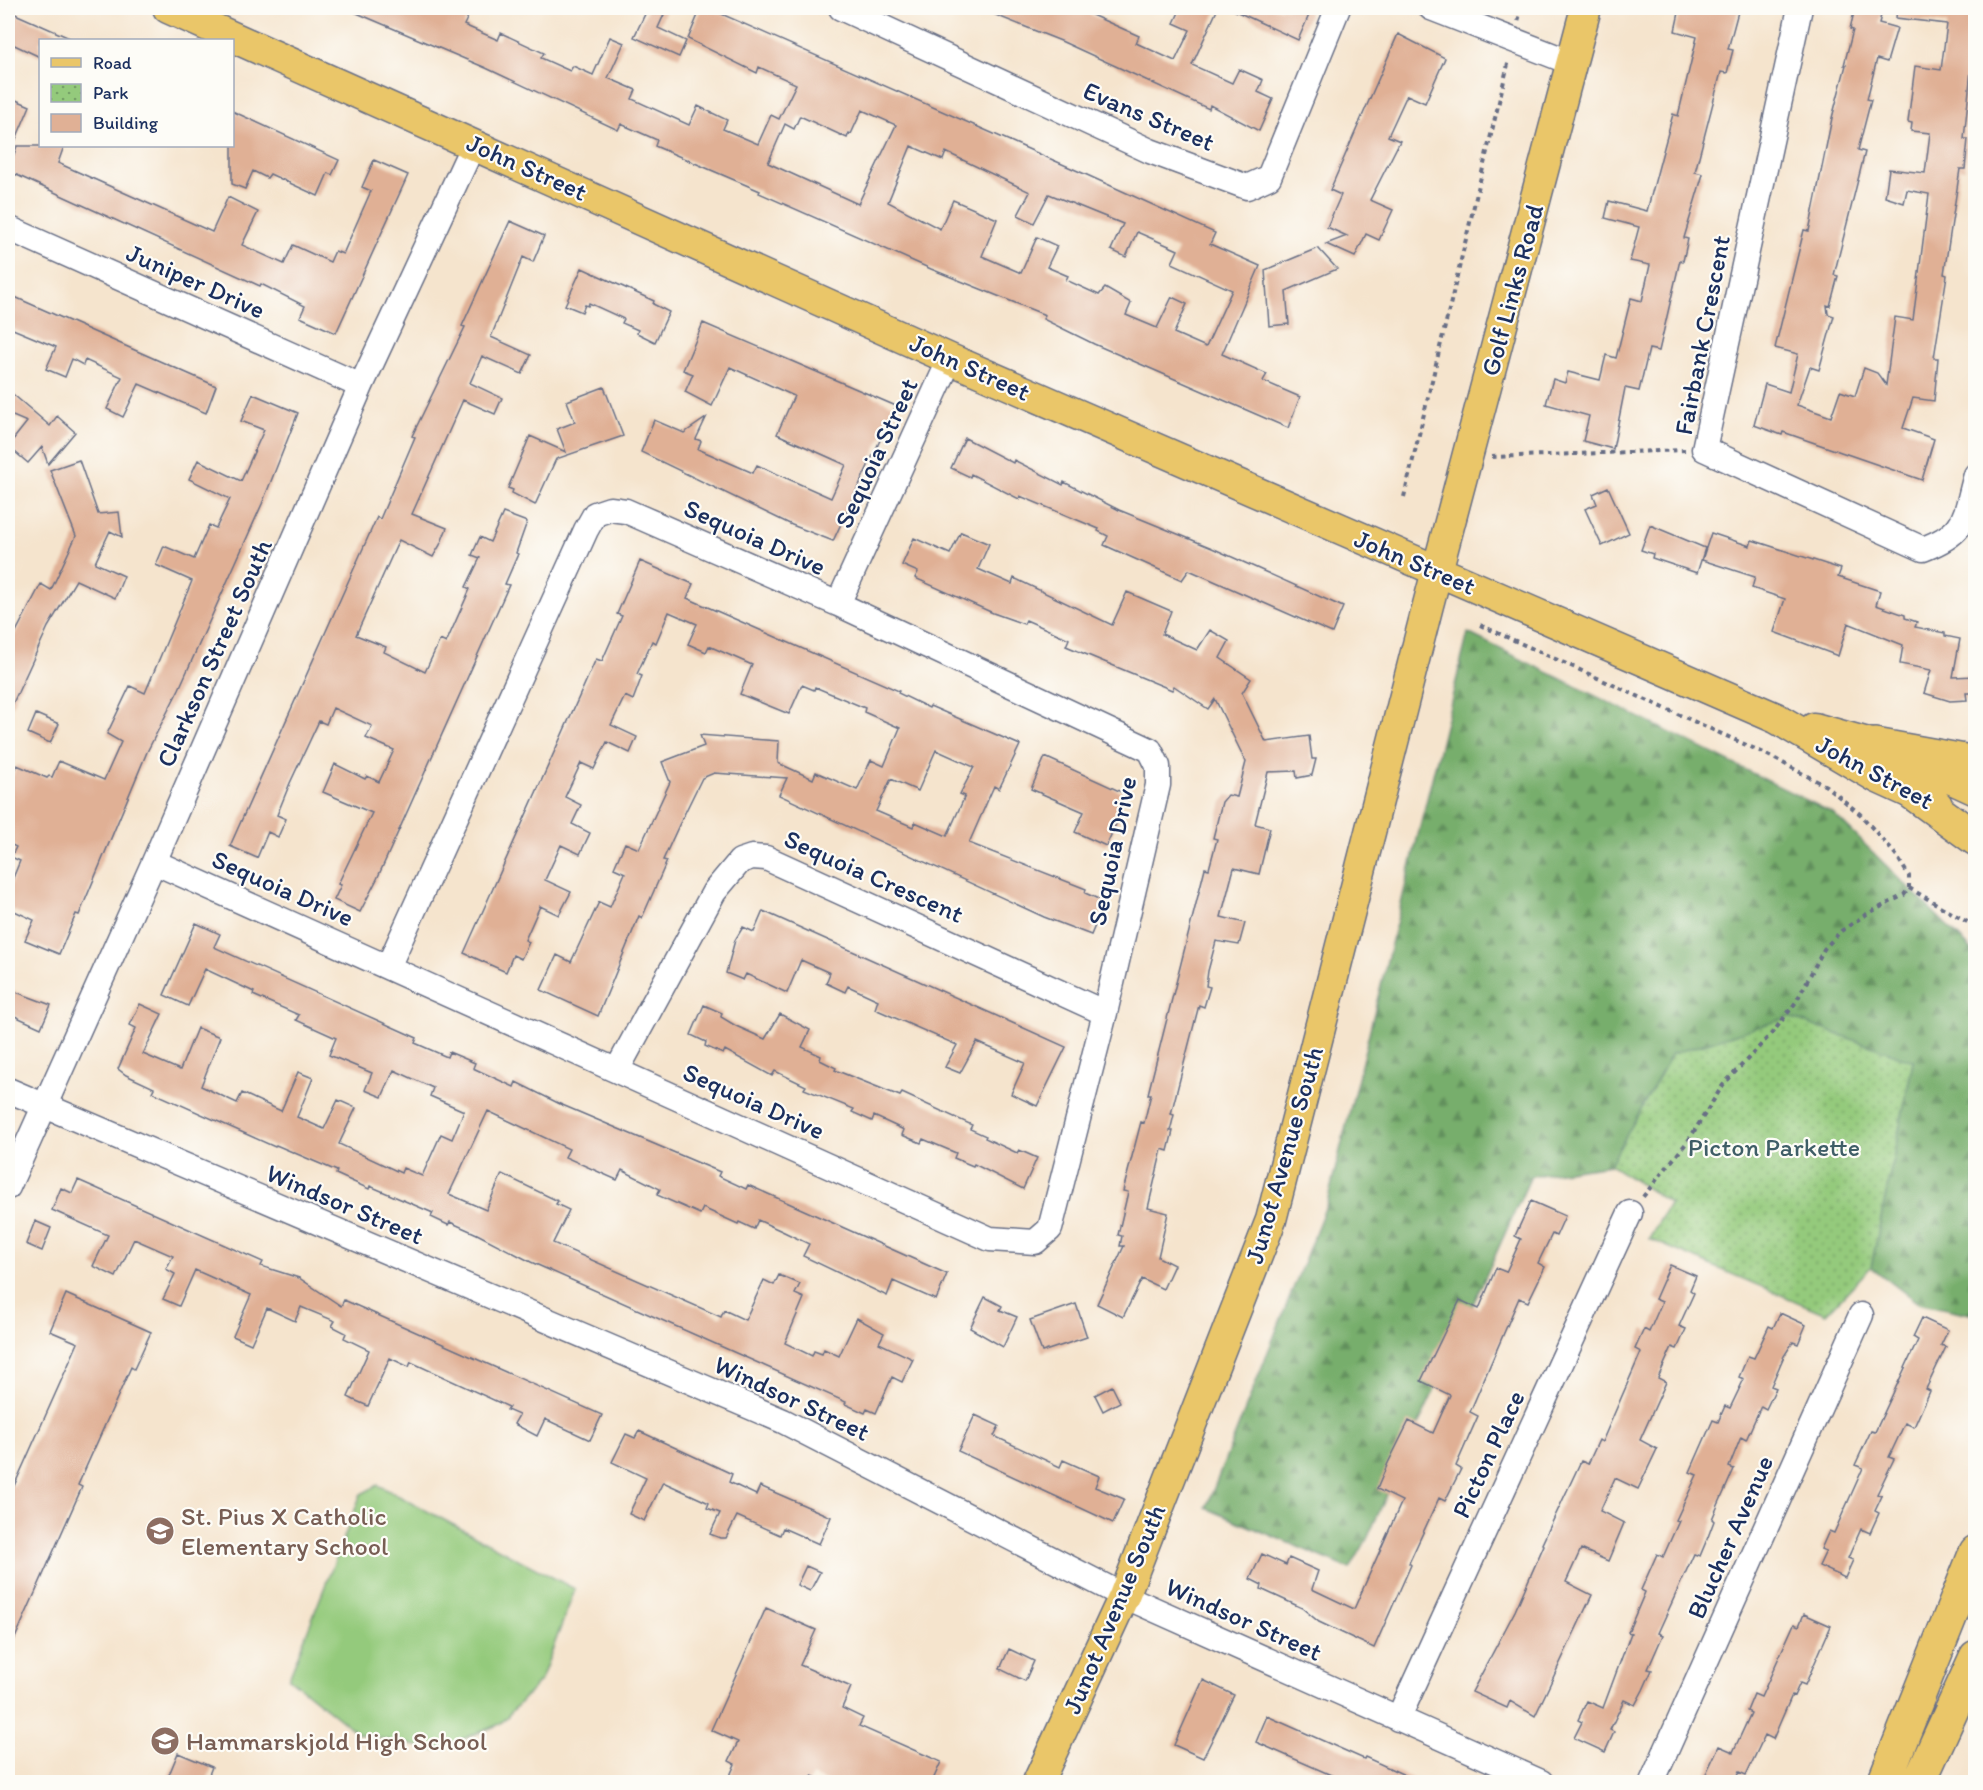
<svg xmlns="http://www.w3.org/2000/svg" width="1983" height="1790" font-family="Itim,sans-serif">
<style>
.grass{fill:#94ca7c;stroke:#587c6d;stroke-width:1.5}
.forest{fill:url(#forest-firs);stroke:#496e65;stroke-width:1.5}
.park{fill:url(#park-dots);stroke:#587c6d;stroke-width:1.5}
.building{fill:#e0b095;fill-rule:evenodd}
.lines{fill:none;stroke-linecap:round;stroke-linejoin:round}
.minor-casing{stroke:#676e85;stroke-width:27}
.major-casing{stroke:#676e85;stroke-width:33}
.highway-casing{stroke:#676e85;stroke-width:36}
.path{stroke:#676e85;stroke-width:4;stroke-dasharray:4.5 4.5;stroke-linecap:butt}
.minor{stroke:#fff;stroke-width:24}
.major{stroke:#eac669;stroke-width:30}
.highway{stroke:#eac669;stroke-width:33}
.labels{text-anchor:middle;dominant-baseline:central;stroke-width:4.5;stroke-linejoin:round;paint-order:stroke}
.street-label{font-size:26px;fill:#1b2f5e;stroke:#fdfcf7}
.park-label{font-size:26px;fill:#3f5e67;stroke:#fdfcf7}
.education-label{font-size:26px;fill:#785e54;stroke:#fdfcf7;text-anchor:start}
</style>
<defs>
<pattern id="forest-firs" width="22" height="20" patternUnits="userSpaceOnUse" patternTransform="scale(1.5)"><rect width="22" height="20" fill="#77ae6c"/><path d="M5 1l3.5 6h-7zM16 11l3.5 6h-7z" fill="#618e5c"/></pattern>
<pattern id="park-dots" width="8" height="8" patternUnits="userSpaceOnUse" patternTransform="scale(1.5)"><rect width="8" height="8" fill="#94ca7c"/><path d="M2 2h.1M6 6h.1" fill="none" stroke="#78a469" stroke-width="1.8" stroke-linecap="round"/></pattern>
</defs>
<rect width="100%" height="100%" fill="#fdfcf7"/>
<filter id="ink" filterUnits="userSpaceOnUse"><feTurbulence type="fractalNoise" baseFrequency=".0167" numOctaves="2"/><feDisplacementMap in="SourceGraphic" scale="12" xChannelSelector="R" yChannelSelector="G"/><feConvolveMatrix kernelMatrix="1 2 1 2 8 2 1 2 1" color-interpolation-filters="sRGB"/></filter>
<filter id="wash" filterUnits="userSpaceOnUse"><feTurbulence type="fractalNoise" baseFrequency=".008" numOctaves="4" result="noise"/><feDisplacementMap in="SourceGraphic" scale="24" xChannelSelector="R" yChannelSelector="G"/><feGaussianBlur stdDeviation="1.35" result="paint"/><feColorMatrix in="noise" values="0 0 0 0 0 0 0 0 0 0 0 0 0 0 0 0 0 1.4 0 .05"/><feComposite in="paint" operator="in"/></filter>
<g filter="url(#wash)">
<rect width="100%" height="100%" fill="#f5e4cd"/>
<path class="grass" d="M378 1485 575 1589 541 1680 500 1724 436 1750 359 1734 289 1678 361 1494Z"/>
<path class="forest" d="M1468 633 1833 813 1975 953V1315L1918 1303 1871 1267 1913 1061 1672 1054 1610 1165 1531 1176 1367 1539 1350 1569 1206 1508 1327 1203Z"/>
<path class="park" d="M1789 1017 1913 1061 1871 1267 1826 1314 1649 1239 1670 1203 1610 1165 1672 1054Z"/>
<g id="blocks">
<path class="building" d="M345 8H472L464 25 498 40 501 33 544 53 541 58 570 71 573 66 593 75 610 37 624 43 608 78 636 90 632 99 689 125 698 106 727 120 723 129 758 144 771 115 779 119 796 84 759 67 757 73 688 39 701 8H708L1087 175 1215 233 1210 244 1260 266 1222 354 1267 374 1263 381 1300 397 1288 428 1094 344 1043 319 1045 315 931 269 759 193 760 191 655 146 657 140 621 124 618 130 486 68ZM862 110 896 125 858 204 768 163 785 124 794 129 800 116 847 138 849 133 851 134ZM911 146 943 160 946 152 1030 192 1018 215 1034 223 1049 194 1123 224 1111 250 1126 257 1137 232 1178 250 1172 263 1232 290 1206 347 1174 333 1187 304 1172 297 1157 328 1126 315 1131 303 1105 288 1099 295 1066 280 1068 276 1047 267 1057 246 1037 237 1021 273 982 256 997 219 953 200 940 229 888 202Z
M648 8H667L658 28 686 41 679 57 634 37Z
M978 8H1076L1139 36 1136 43 1175 61 1190 30 1174 23 1181 8H1218L1192 65 1232 83 1239 69 1263 80 1258 92 1273 99 1259 131 1210 105 1209 109 1061 41Z
M1229 8H1299L1309 12V15L1298 40Z
M1680 8H1739L1728 49 1733 50 1727 73 1721 72 1695 172 1703 174 1684 238 1688 239 1683 261 1680 260 1659 351 1649 349 1639 391 1625 388 1613 449 1583 441 1589 416 1546 404 1553 379 1565 383 1568 372 1600 380 1606 355 1616 358 1631 298 1642 301 1650 265 1630 261 1639 227 1605 218 1609 201 1647 211 1673 114 1678 116 1697 37 1675 31Z
M1855 8H1883L1879 23 1897 28 1887 62 1877 59 1867 99 1871 100 1858 150 1865 152 1834 275 1838 276 1830 306 1827 305 1828 314 1834 316 1819 370 1810 367 1797 405 1831 417 1840 391 1855 396 1864 368 1877 373 1886 385 1895 317 1913 320 1929 194 1907 190 1904 203 1885 197 1889 169 1925 173 1930 133 1911 131 1912 123 1908 122 1915 66 1941 70 1947 24 1896 18 1897 8H1976V50H1973L1964 139H1968L1965 169H1960L1944 274 1947 275 1934 358H1938L1934 401 1913 398 1903 428 1934 439 1922 480 1783 432 1782 435 1754 425 1765 384 1789 392 1798 354 1775 348 1804 230 1809 231 1832 118 1846 65H1844L1853 30 1850 29Z
M13 13 74 40H40V57L8 42V26Z
M1398 34 1445 58 1425 103 1407 95 1388 136 1400 141 1370 200 1393 210 1379 240 1366 234 1355 257 1326 244 1347 236 1327 227 1341 195 1330 190Z
M16 100 30 106 8 158V115Z
M232 111 339 160 332 175 328 173 318 196 270 174 267 178 253 171 245 189 232 184Z
M17 146H64L58 163 212 232 228 197 258 212 242 245 284 264 293 245 330 262 335 251 343 254 371 191 362 187 374 160 408 175 336 333 300 317 305 306 261 284 260 286 8 171Z
M510 221 544 236 533 262 523 257 491 337 531 355 522 374 482 356 470 383 502 398 495 414 463 400 412 514 447 528 440 545 433 557 399 540 356 635 386 647 384 652 425 672 440 640 446 643 470 589 466 587 480 558 472 555 480 537 490 542 503 513 527 522 516 553 518 554 505 584 509 585 377 879 360 912 334 900 341 885 338 884 372 813 323 792 335 764 365 779 367 776 379 782 394 750 366 738 372 726 333 708 326 724 319 721 290 783 277 815 286 819 278 837 268 832 257 858 230 846 377 517 380 519 415 437 412 436 465 327 462 326Z
M1318 248 1337 269 1286 291 1289 324 1269 326 1265 270Z
M582 268 654 301 653 304 669 312 655 342 637 333 638 330 622 323 624 319 589 303 588 306 585 305 582 312 565 305Z
M8 294 216 386 206 413 139 384 123 417 107 409 122 377 85 360 83 365 72 359 65 377 46 369 56 347 8 327Z
M703 323 896 406 833 541 792 525 641 452 654 420 684 433 706 418 696 439 701 441 698 449 753 473 757 465 831 498 846 465 777 434 794 396 730 367 712 406 685 392 693 374 683 370Z
M604 387 623 436 556 459 535 505 512 493 513 490 508 488 530 436 566 452 557 429 575 422 567 401Z
M8 390 50 426 57 416 75 432 48 464 42 447 28 463 8 446 27 422 8 414Z
M253 394 298 413 262 504 179 689 147 752 79 915 76 914 59 954 25 940 34 920 8 908V890L20 861 11 857 16 847 8 843V787L17 765 47 778 49 776 52 777 59 761 104 780 121 742 107 734 130 686 145 693 192 581 156 565 164 546 194 559 209 525 216 528 230 499 189 479 198 460 241 481 264 430 241 421Z
M965 438 1013 463 1014 460 1063 485 1064 482 1119 510 1212 548 1343 607 1332 633 1189 570 1182 580 1104 545 1108 536 1098 531 1099 529 1020 496 1019 499 971 474 970 477 951 468Z
M79 460 98 514 119 512 122 537 110 531 95 563 124 576 115 598 76 580 48 627 8 714V647L41 584 51 590 76 536 50 470Z
M1608 487 1629 533 1602 546 1585 509 1597 504 1593 494Z
M1650 525 1705 548 1697 573 1652 558 1653 554 1641 550Z
M961 532 989 544 978 569 1012 584 1014 578 1112 625 1127 592 1171 611 1162 634 1197 650 1210 630 1229 641 1220 658 1251 679 1242 693 1266 742 1309 736 1312 759H1316L1312 775 1297 778 1296 771 1268 772 1255 824 1270 828 1259 874 1234 868 1221 917 1245 923 1239 945 1216 941 1208 971 1206 986 1210 987 1204 1007 1199 1005 1171 1114 1174 1115 1170 1131H1173L1168 1151 1162 1149 1148 1208 1168 1213 1158 1257 1174 1265 1163 1289 1142 1279 1123 1317 1097 1304 1124 1246H1120L1122 1236 1118 1235 1128 1192 1123 1191 1141 1122 1144 1123 1151 1094H1148L1205 868 1209 869 1217 839 1213 838 1222 802 1228 795 1237 797 1246 762 1215 699 1208 709 1174 686 1172 690 1066 646 1069 639 1026 620 1024 624 993 613 915 578 918 572 902 565 914 538 950 554Z
M1711 533 1750 546 1752 540 1841 569 1838 577 1880 591 1876 605 1905 615V618L1917 622 1915 627 1945 633V636L1960 639 1953 677 1976 676V693H1966L1967 700 1950 701 1924 693 1931 670 1900 664 1903 645 1848 623 1838 656 1774 632 1785 599 1752 588 1755 577 1702 560Z
M640 561 693 584 687 598 899 691 898 693 929 708 930 706 1020 745 999 789 994 786 969 843 1086 889 1085 893 1105 902 1091 935 1044 917 779 795 787 778 714 773 702 778 679 825 663 860 667 861 642 918 639 916 598 1016 541 990 557 955 571 962 599 902 610 907 625 873 614 868 625 843 639 849 670 782 662 762 704 746 700 735 779 741 778 763 813 779 816 772 857 790 871 760 884 766 900 728 864 712 865 708 815 687 814 690 802 685 789 714 740 694 752 665 709 646 706 652 688 644 697 624 669 612 656 643 652 641 637 674 642 676 633 700 625 696 611 725 637 737 630 753 607 742 594 769 581 763 565 797 581 805 572 824 590 833 580 854 561 845 545 880 571 892 559 915 540 906 525 940 529 942 521 959 513 955 506 972 464 953 596 659 602 661 622 616 617 614ZM936 750 974 767 960 794 965 796 947 836 915 822 913 827 876 811 891 779 918 791Z
M36 714 59 724 50 743 28 733Z
M1045 757 1126 794 1118 811 1121 813 1106 846 1075 832 1084 812 1031 789Z
M763 911 1066 1047 1037 1106 1011 1094 1025 1063 977 1042 960 1073 945 1067 957 1045 875 1009 878 1000 848 986 845 992 826 983 830 973 801 960 787 993 746 974 743 980 726 973 735 940 743 927 754 932Z
M196 923 220 934 214 947 417 1038 415 1043 447 1057 449 1052 475 1063 473 1068 514 1087 516 1082 560 1104 720 1172 718 1176 746 1189 748 1185 947 1274 936 1300 893 1281 887 1296 803 1256 809 1244 784 1232 758 1220 754 1229 739 1222 738 1224 703 1208 700 1214 657 1195 660 1189 622 1170 617 1180 565 1157 569 1149 488 1111 449 1194 486 1210 502 1174 558 1201 556 1204 569 1210 553 1243 721 1317 724 1310 745 1320 764 1280 774 1285 779 1275 800 1284 795 1294 804 1298 785 1343 812 1356 814 1351 822 1354 824 1349 839 1356 857 1318 884 1333 879 1343 913 1359 902 1382 892 1377 876 1413 867 1409 865 1413 845 1404 846 1402 531 1262 477 1234 450 1222 448 1225 431 1217 433 1213 370 1186 369 1189 336 1174 337 1171 276 1145 275 1147 152 1092 154 1088 126 1075 118 1069 136 1028 130 1025 140 1004 162 1014 143 1054 180 1070 197 1028 220 1037 201 1086 237 1103 242 1093 281 1111 298 1072 313 1078 297 1117 324 1129 338 1100 356 1108 339 1144 401 1173 403 1168 422 1176 441 1134 452 1139 464 1111 430 1096 433 1088 394 1070 382 1097 365 1090 372 1073 329 1055 336 1038 296 1020 299 1015 253 995 254 992 205 969 188 1006 164 995Z
M8 989 51 1005 41 1028 8 1013Z
M704 1005 722 1013 721 1017 736 1026 765 1039 780 1014 810 1030 802 1047 821 1056 820 1060 836 1068 835 1070 900 1096 902 1093 972 1125 970 1129 986 1136 985 1138 1017 1153 1019 1150 1037 1158 1023 1189 974 1164 973 1166 954 1158 956 1153 923 1139 921 1143 902 1135 904 1130 874 1116 872 1121 852 1112 854 1109 804 1089 806 1086 775 1071 772 1076 725 1050 723 1054 705 1046 706 1042 691 1035Z
M78 1180 263 1262 261 1266 299 1278 341 1306 344 1300 602 1415 590 1440 545 1419 537 1436 514 1424 519 1415 507 1410 509 1407 411 1362 409 1367 390 1358 368 1406 354 1400 348 1397 369 1350 344 1338 346 1333 332 1326 335 1321 301 1307 295 1321 267 1308 251 1344 233 1336 251 1295 195 1270 179 1306 163 1299 175 1274 166 1269 173 1256 134 1239 116 1277 93 1266 108 1235 52 1210 61 1188 72 1193Z
M1531 1201 1565 1216 1556 1236 1552 1234 1538 1263 1545 1267 1528 1302 1519 1298 1470 1412 1478 1416 1456 1466 1461 1469 1445 1501 1439 1498 1409 1563 1411 1565 1374 1648 1319 1622 1302 1608 1261 1589 1262 1585 1250 1579 1262 1554 1286 1565 1289 1558 1318 1571 1312 1589 1354 1609 1402 1501 1377 1489 1388 1463 1409 1421 1433 1433 1450 1395 1421 1381 1460 1300 1479 1309 1496 1268 1506 1272 1521 1239 1515 1236Z
M35 1221 51 1228 42 1251 26 1244Z
M1670 1265 1696 1276 1690 1290 1694 1293 1679 1326 1686 1329 1677 1349 1672 1347 1658 1378 1666 1382 1640 1440 1657 1449 1638 1489 1615 1478 1600 1511 1624 1523 1608 1561 1581 1549 1566 1582 1592 1595 1535 1716 1510 1701 1507 1708 1472 1692 1515 1611 1544 1545 1542 1544 1581 1461 1588 1464 1599 1440 1602 1442 1641 1352 1635 1349 1644 1329 1649 1332 1662 1302 1655 1299Z
M66 1294 151 1332 134 1369 131 1367 78 1485 82 1487 8 1654V1483L14 1486 78 1343 50 1331Z
M985 1297 1002 1306 1000 1310 1017 1317 1003 1347 970 1328Z
M1076 1304 1087 1337 1042 1352 1030 1320Z
M1780 1313 1806 1325 1798 1344 1793 1342 1784 1356 1771 1386 1776 1388 1766 1409 1761 1406 1746 1440 1741 1437 1729 1467 1734 1469 1712 1519 1714 1521 1708 1537 1700 1556 1694 1554 1658 1633 1663 1635 1648 1669 1652 1670 1643 1690 1635 1705 1624 1700 1610 1730 1614 1732 1605 1752 1574 1738 1582 1722 1578 1720 1587 1701 1603 1708 1631 1633 1628 1632 1645 1592 1641 1590 1657 1554 1663 1557 1679 1521 1676 1520 1697 1475 1690 1472 1713 1420 1718 1422 1725 1406 1730 1408 1744 1379 1739 1377 1748 1356 1754 1358 1769 1326 1773 1328Z
M1922 1318 1948 1330 1941 1345 1946 1347 1926 1389 1930 1391 1914 1427 1905 1423 1889 1457 1894 1459 1877 1494 1882 1496 1875 1511 1879 1513 1870 1533 1861 1529 1848 1558 1853 1560 1845 1578 1819 1566 1826 1551 1821 1549 1829 1531 1834 1533 1863 1468 1855 1465 1871 1431 1875 1432 1918 1340 1913 1337Z
M1112 1386 1120 1402 1103 1411 1095 1395Z
M975 1415 999 1426 994 1436 1060 1467 1063 1460 1099 1476 1095 1487 1124 1499 1113 1523 958 1451Z
M639 1431 732 1474 729 1482 756 1495 760 1486 831 1517 819 1544 783 1528 780 1535 737 1516 726 1538H720L710 1534 720 1513 707 1508 709 1503 663 1482 644 1521 629 1514 646 1478 612 1462 626 1434 635 1438Z
M806 1566 820 1572 810 1591 797 1585Z
M766 1608 816 1630 800 1665 851 1687 842 1708 863 1718 859 1726 941 1762 932 1782H827L812 1776 809 1782H740L729 1778 735 1764 729 1761 738 1742 711 1730Z
M1804 1614 1831 1626 1805 1685 1800 1683 1794 1696 1792 1695 1773 1739 1765 1735 1746 1775 1739 1772 1734 1782H1702L1719 1746 1733 1752 1751 1713 1747 1711 1754 1694 1761 1697 1794 1624 1799 1626Z
M1009 1649 1034 1661 1025 1681 1000 1669Z
M1203 1680 1234 1695 1203 1758 1174 1745Z
M1267 1716 1364 1759 1365 1757 1420 1782H1347L1256 1742Z
M178 1753 212 1767 206 1782H166Z"/>
</g>
</g>
<g filter="url(#ink)">
<use href="#blocks" fill-opacity="0" stroke="#676e85" stroke-width="1.5"/>
<g class="lines">
<g class="minor-casing">
<path id="minor" d="M841 8 1150 151 1247 187 1269 177 1338 8
M1431 8 1572 63
M1800 8 1704 449 1923 549C1968 532 1964 518 1976 475
M8 228 361 386
M838 604 950 359
M154 862 990 1239 1035 1242 1050 1229 1105 1013 1158 785V766L1150 750 838 604 626 511 610 509 595 514 586 530 388 967
M617 1070 714 892 740 861 752 857 766 858 1105 1013
M8 1090 783 1421 1124 1596 1541 1782
M8 1187 154 862 361 386 474 143
M1398 1719 1630 1213
M1652 1782 1861 1315"/>
</g>
<g class="major-casing">
<path id="major" d="M168 8 950 359 1776 718 1878 778 1937 805
M1814 728 1882 747 1976 790
M1038 1782 1124 1596 1271 1220 1428 605 1586 8"/>
</g>
<g class="highway-casing">
<path id="highway" d="M1875 745 1976 763
M1914 794 1976 839
M1884 1782 1976 1552
M1919 1782 1976 1657"/>
</g>
<path class="path" d="M1518 21 1522 8
M1492 457 1685 450
M1404 497 1509 60
M1480 625 1764 753 1826 786 1860 814 1896 855 1909 876V888L1904 895 1865 915 1841 931 1824 949 1796 1002 1774 1031 1723 1085 1688 1141 1642 1198
M1909 888 1976 927"/>
<use href="#minor" class="minor"/>
<use href="#major" class="major"/>
<use href="#highway" class="highway"/>
</g>
</g>
<defs>
<g id="school-disc" transform="scale(1.5)"><circle r="9.5" fill="#8d6e63" stroke="#fdfcf7"/><path d="M0-5L7-2L0 1L-7-2ZM-4 1L0 2.5L4 1V4Q0 6-4 4Z" fill="#fff"/></g>
</defs>
<g fill-rule="evenodd">
<use href="#school-disc" x="160" y="1531"/>
<use href="#school-disc" x="165" y="1741"/>
</g>
<g class="labels">
<g class="street-label">
<text transform="translate(1149 116) rotate(23)">Evans Street</text>
<text transform="translate(527 167) rotate(24)">John Street</text>
<text transform="translate(196 281) rotate(24)">Juniper Drive</text>
<text transform="translate(1512 290) rotate(-75)">Golf Links Road</text>
<text transform="translate(1702 335) rotate(-79)">Fairbank Crescent</text>
<text transform="translate(970 367) rotate(24)">John Street</text>
<text transform="translate(876 453) rotate(-65)">Sequoia Street</text>
<text transform="translate(755 537) rotate(24)">Sequoia Drive</text>
<text transform="translate(1415 562) rotate(23)">John Street</text>
<text transform="translate(214 653) rotate(-66)">Clarkson Street South</text>
<text transform="translate(1875 772) rotate(28)">John Street</text>
<text transform="translate(1112 851) rotate(-78)">Sequoia Drive</text>
<text transform="translate(874 876) rotate(24)">Sequoia Crescent</text>
<text transform="translate(283 888) rotate(24)">Sequoia Drive</text>
<text transform="translate(754 1101) rotate(24)">Sequoia Drive</text>
<text transform="translate(1284 1155) rotate(-74)">Junot Avenue South</text>
<text transform="translate(345 1204) rotate(23)">Windsor Street</text>
<text transform="translate(792 1398) rotate(25)">Windsor Street</text>
<text transform="translate(1488 1454) rotate(-65)">Picton Place</text>
<text transform="translate(1730 1537) rotate(-66)">Blucher Avenue</text>
<text transform="translate(1114 1609) rotate(-67)">Junot Avenue South</text>
<text transform="translate(1244 1619) rotate(24)">Windsor Street</text>
</g>
<g class="park-label">
<text x="1774" y="1147">Picton Parkette</text>
</g>
<g class="education-label">
<text x="181" y="1516">St. Pius X Catholic<tspan x="181" dy="30">Elementary School</tspan></text>
<text x="186" y="1741">Hammarskjold High School</text>
</g>
</g>
<rect width="1983" height="1790" fill="none" stroke="#fdfcf7" stroke-width="30"/>
<rect x="39" y="39" width="195" height="108" fill="#fdfcf7" stroke="#a3aaba" stroke-width="1.5"/>
<rect x="51" y="58" width="30" height="9" fill="#eac669" stroke="#a3aaba" stroke-width="1.5"/>
<text x="93" y="69" font-size="18" fill="#1b2f5e">Road</text>
<rect x="51" y="84" width="30" height="18" fill="url(#park-dots)" stroke="#a3aaba" stroke-width="1.5"/>
<text x="93" y="99" font-size="18" fill="#1b2f5e">Park</text>
<rect x="51" y="114" width="30" height="18" fill="#e0b095" stroke="#a3aaba" stroke-width="1.5"/>
<text x="93" y="129" font-size="18" fill="#1b2f5e">Building</text>
</svg>
